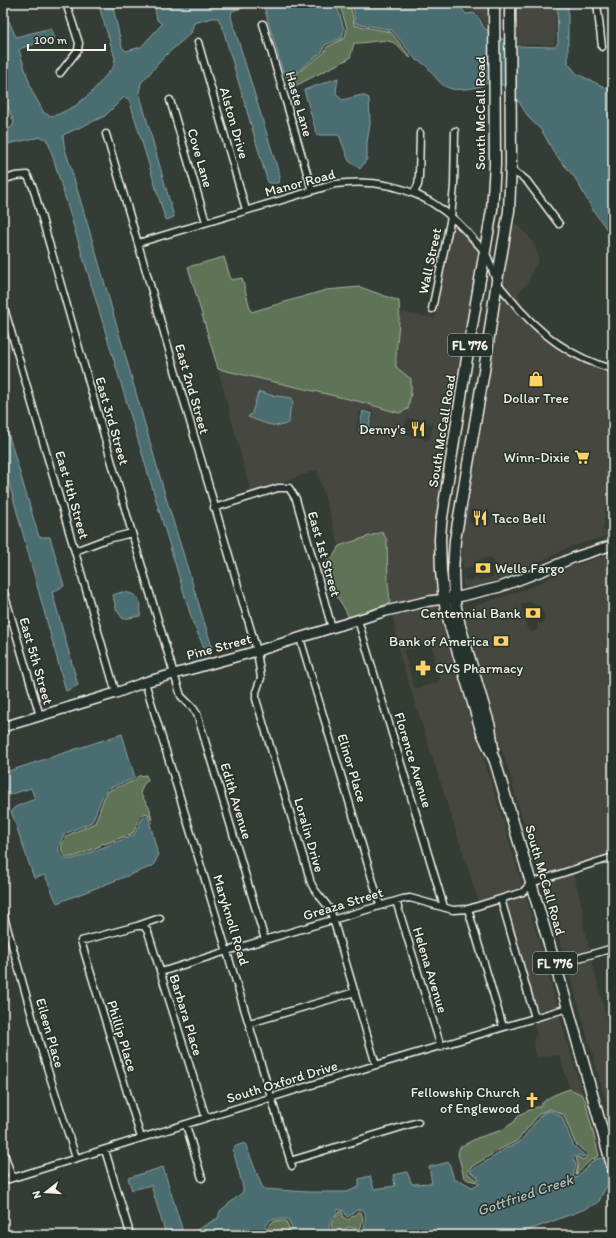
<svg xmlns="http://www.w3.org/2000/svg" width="616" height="1238" font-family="Itim,sans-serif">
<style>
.built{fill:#454741;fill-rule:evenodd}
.green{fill:#5e7357;stroke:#a9b2a0}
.water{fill:#4a6d70;stroke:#8ea2a0}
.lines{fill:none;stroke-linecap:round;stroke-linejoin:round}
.street-casing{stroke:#f4f1e8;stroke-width:9}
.secondary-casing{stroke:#f4f1e8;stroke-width:12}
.primary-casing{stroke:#f4f1e8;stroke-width:13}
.street{stroke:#26332d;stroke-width:6}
.secondary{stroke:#26332d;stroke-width:9}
.primary{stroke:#26332d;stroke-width:10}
.labels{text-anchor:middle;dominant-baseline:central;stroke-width:3;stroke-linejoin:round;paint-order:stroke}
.shield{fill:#26332d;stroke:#b6b8b0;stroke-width:1}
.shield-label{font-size:13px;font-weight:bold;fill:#f4f1e8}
.street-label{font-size:14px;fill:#f4f1e8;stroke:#26332d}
.poi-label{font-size:14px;fill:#f4f1e8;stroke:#26332d;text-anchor:end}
.water-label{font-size:15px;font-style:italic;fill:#b0bcb8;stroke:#26332d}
</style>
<rect width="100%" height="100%" fill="#343c36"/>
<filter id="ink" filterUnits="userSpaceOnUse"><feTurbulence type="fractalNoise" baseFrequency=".025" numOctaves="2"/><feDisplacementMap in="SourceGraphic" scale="8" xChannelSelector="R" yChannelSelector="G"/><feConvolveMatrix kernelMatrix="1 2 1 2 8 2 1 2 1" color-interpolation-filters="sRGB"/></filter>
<g filter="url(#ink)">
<path class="built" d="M461 3H486L487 27 476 11H468Z
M515 3H555L556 34 554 45 515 44Z
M455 224 482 254 437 519V598L391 607 388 582 387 540 382 532 339 546 317 470 251 493 218 369 361 402 399 413 411 379 396 367V354L400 312 435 318ZM261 392 270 395 287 398 291 406 289 414 249 415 252 413ZM363 409 373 412 374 414 370 433 367 435 358 433 356 430 360 411ZM409 418 432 423 433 426 430 438 427 440 405 434 404 431 406 421Z
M509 224 518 225 522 229 533 242 539 258 538 263 535 265 527 284 518 293 521 303 547 331 566 345 549 333 527 313 500 281Z
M499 289 523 317 556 346 576 358 589 364 613 372V443L603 530 607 532H609V535L570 547 511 576 468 588 463 586V572L465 579 468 581 477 578 480 581 495 576 497 573 492 558 489 557 474 562 473 566 464 569 463 571 461 529ZM473 510 490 513 492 515 491 524 487 526 471 523 469 521 470 512Z
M613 553V855L540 877 498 736 464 615 470 607 532 587 570 567ZM530 602 541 607 545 616 543 623 537 624 538 628 536 631 532 632 529 631 526 625 521 607 522 604Z
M437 603 438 613 468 705 523 887 521 889 479 903 400 656 392 612ZM428 642 431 644 435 656 433 658 440 679 438 682 418 688 414 687 404 652 406 649 409 648 412 649 415 646Z
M573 872 583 910V923L590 952 565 960 542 882Z
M525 893 558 1009 538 1015 505 901Z
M591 957 613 1044V1126L567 965Z
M559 1014 584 1098 581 1094 570 1089 559 1055 537 1057 533 1040 537 1034 533 1022Z"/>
<path class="green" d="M339 3H350L354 25 391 32 411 58C403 54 398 44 392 42 380 38 366 44 354 43L350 58 295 86 292 77 324 53 327 47 345 38 347 28Z
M224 257 231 280 242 278 251 312 326 290 360 287 399 301C401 323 395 345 396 367L411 379V392L408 409 399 413 361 402 218 369 188 267Z
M382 532 387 540 388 582 390 603 349 618C342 600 328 588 322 571L327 560 333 557 339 546Z
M146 775 148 780 143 785 140 793 150 809 152 823 150 815 146 813 140 818 133 833 105 844 102 843 100 846 74 857H66C58 849 62 845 66 836L95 823 104 798 110 790 136 780 138 776Z
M570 1089 581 1094 585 1100 599 1156C589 1159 583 1168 576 1175L578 1164 576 1158 578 1157 583 1160 586 1158 587 1154 575 1143 564 1115 550 1109 540 1113 517 1141 504 1147 471 1167 468 1171V1174L476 1179 477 1182 468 1180 464 1177 459 1158 458 1153 460 1147 477 1138 502 1130 514 1122 520 1114 540 1106C545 1097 561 1092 570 1089Z
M339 1212H342L344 1218 348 1220 358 1212H361L363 1219 360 1230 349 1227 341 1232 339 1235H334L331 1224Z
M274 1221H286L289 1229 287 1235H265C266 1230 270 1223 274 1221Z"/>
<path class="water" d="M3 3 6 15 16 37 51 28 54 38 22 48 19 50 32 91 44 113 51 116 59 114 75 106 91 93 114 66 115 58 98 3H112L122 47 126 51 141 47 162 24 157 20 154 3H259L232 11 231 17 280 177 278 183H268L223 29 218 18H212L194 23 191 33 166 55 141 83 139 92 174 217 167 220 165 218 129 99 124 97 105 116 63 135 64 145 96 253 166 498 212 647 206 652 193 623 49 144 46 139 40 137 3 145V130L11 128 14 123 3 93Z
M263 3H321L337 5 344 29 342 38 325 45 322 52 294 74 287 77 283 72Z
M353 3H457L466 14 474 13 480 20 484 28 514 46 555 47 558 43 557 3H568V63L577 74 613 91V238L593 210 575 178 555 154 542 131 529 118 519 102 513 98 503 85 489 82C482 87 474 88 466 89 433 94 437 66 416 60L392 30 355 23Z
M338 78 336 93 342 100 362 95 369 98 370 124 367 143V159L360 169 349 161 339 135H317L304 90Z
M261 392 270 395 292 398 293 404 290 409 289 422C278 431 260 421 248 417L252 413 258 393Z
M363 411 372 414 368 433 359 431Z
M3 416 39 537H50L64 586 52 592 78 685 66 691 3 461Z
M122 592C138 593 143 601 140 616L123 619 116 609 113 595Z
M122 734 135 778 109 788 102 797 92 822 64 834C59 846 55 850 65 859H74L134 835 142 819 148 815 158 856 153 866 57 903 45 875 34 878 11 811 15 807 35 799 31 788 9 795 3 781V773Z
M548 1111H551L562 1117 573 1145 585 1156 582 1157 579 1155 574 1157 573 1160 576 1164 573 1177 576 1178 595 1159 613 1157V1185L606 1187 598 1203 580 1211 516 1235H342L348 1230C353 1230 357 1233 362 1232 365 1227 370 1205 357 1210 353 1212 351 1216 347 1217L344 1211 338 1209C335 1219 325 1220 331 1235H290L292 1229 288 1219H273L270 1220 264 1229 263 1235H241L239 1232 233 1235H166L151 1185 132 1190 128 1178 163 1167 183 1232 188 1235 218 1218 220 1211 243 1192V1187L233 1150 236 1146 245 1143 263 1189 308 1192H347L359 1187V1179L370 1176 374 1189 395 1186 393 1175 407 1172 412 1184 432 1183 429 1167 449 1162 454 1180 461 1181 472 1187 479 1184 478 1177 470 1172 473 1169 492 1158 506 1148 519 1143 542 1114Z"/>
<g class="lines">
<g class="street-casing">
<path id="street" d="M597 3 602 47
M263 24 312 190
M198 42 246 210
M60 73 78 50 79 43 66 3
M170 100 206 222
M106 134 257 651 261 678 256 692V699L309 876C311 891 325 899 331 912L376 1065
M511 171 521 176 527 181 559 224
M3 180 15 176 27 175 33 187 132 533 174 674 181 696 193 708 197 714 265 940
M414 193 418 185 419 177 420 133
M138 243 335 184C388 177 432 193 468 233 473 240 481 246 486 254 491 262 492 273 497 282 500 287 504 291 508 296 535 330 570 358 613 369
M3 304 116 693
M432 309 451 217 454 186 455 131
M214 508 278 488H289L296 499 332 628
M75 551 104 540 132 533
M3 589 40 716
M358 620 444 907
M300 638 380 905
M145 682 292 1166
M501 899 535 1018
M396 901 441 1047
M468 909 503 1027
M3 913 43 1055 76 1158
M138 926H144L148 932 206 1118
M555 965 613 948
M161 972 227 951 403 899 410 898 453 910 468 909 523 892 531 883 613 857
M250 1023 355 992
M186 1125 202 1178
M141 1138 81 941 137 926 160 918
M3 1150 12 1178
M105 1150 129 1230
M290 1161 418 1122
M3 1181 376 1065 568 1008"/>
</g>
<g class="secondary-casing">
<path id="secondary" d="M3 727 116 693 145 682 257 651 386 611 429 601 454 598 500 587 542 571 575 557 613 545"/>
</g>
<g class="primary-casing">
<path id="primary" d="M494 3 495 164 492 210 473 320 441 524 440 539 441 571 444 600 450 626 481 730 495 761 568 1008 613 1169
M493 748 490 727 460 626 454 598 453 572 455 540 484 371 497 281 509 211 511 164 510 3"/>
</g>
<use href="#street" class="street"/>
<use href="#secondary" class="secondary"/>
<use href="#primary" class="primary"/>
</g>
</g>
<defs>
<g id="shop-bare" transform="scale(1.2)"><path d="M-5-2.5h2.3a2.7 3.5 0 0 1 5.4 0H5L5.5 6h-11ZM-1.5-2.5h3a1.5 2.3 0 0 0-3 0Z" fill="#ffd166" stroke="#26332d" stroke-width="2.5" paint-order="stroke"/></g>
<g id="restaurant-bare" transform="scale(1.2)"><path d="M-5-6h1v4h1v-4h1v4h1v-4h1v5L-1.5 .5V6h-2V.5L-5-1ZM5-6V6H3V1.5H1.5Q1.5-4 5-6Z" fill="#ffd166" stroke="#26332d" stroke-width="2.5" paint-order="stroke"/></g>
<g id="supermarket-bare" transform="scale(1.2)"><path d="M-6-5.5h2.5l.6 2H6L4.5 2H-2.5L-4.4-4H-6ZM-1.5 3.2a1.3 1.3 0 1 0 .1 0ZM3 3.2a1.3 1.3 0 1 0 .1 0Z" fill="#ffd166" stroke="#26332d" stroke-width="2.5" paint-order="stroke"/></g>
<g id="bank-bare" transform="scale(1.2)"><path d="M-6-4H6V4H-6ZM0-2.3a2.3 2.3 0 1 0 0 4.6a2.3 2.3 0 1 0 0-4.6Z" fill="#ffd166" stroke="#26332d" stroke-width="2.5" paint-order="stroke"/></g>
<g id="pharmacy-bare" transform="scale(1.2)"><path d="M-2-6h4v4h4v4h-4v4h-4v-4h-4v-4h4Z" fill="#ffd166" stroke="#26332d" stroke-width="2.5" paint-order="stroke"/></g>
<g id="church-bare" transform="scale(1.2)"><path d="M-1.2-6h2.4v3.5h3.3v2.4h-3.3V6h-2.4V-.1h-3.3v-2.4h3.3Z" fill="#ffd166" stroke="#26332d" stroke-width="2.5" paint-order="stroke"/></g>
</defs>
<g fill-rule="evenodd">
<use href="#shop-bare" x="536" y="379"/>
<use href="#restaurant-bare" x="418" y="429"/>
<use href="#supermarket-bare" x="582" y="457"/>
<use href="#restaurant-bare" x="480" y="518"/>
<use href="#bank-bare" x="483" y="568"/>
<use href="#bank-bare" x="533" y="613"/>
<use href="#bank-bare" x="501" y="641"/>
<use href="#pharmacy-bare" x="423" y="668"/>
<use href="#church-bare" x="532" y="1100"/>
</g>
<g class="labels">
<g class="shield">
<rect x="448" y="334" width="44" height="22" rx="3"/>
<rect x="533" y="952" width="44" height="22" rx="3"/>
</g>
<g class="shield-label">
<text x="470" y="345">FL 776</text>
<text x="555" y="963">FL 776</text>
</g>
<g class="street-label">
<text transform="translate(299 104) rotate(74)">Haste Lane</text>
<text transform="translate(480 113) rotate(-90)">South McCall Road</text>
<text transform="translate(234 123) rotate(74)">Alston Drive</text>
<text transform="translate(200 158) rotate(74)">Cove Lane</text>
<text transform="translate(300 183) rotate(-15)">Manor Road</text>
<text transform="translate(430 261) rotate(-78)">Wall Street</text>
<text transform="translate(192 389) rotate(74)">East 2nd Street</text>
<text transform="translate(112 421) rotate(74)">East 3rd Street</text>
<text transform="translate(442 431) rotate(-81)">South McCall Road</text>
<text transform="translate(72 495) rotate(74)">East 4th Street</text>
<text transform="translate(324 554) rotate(74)">East 1st Street</text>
<text transform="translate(219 647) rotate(-15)">Pine Street</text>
<text transform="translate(36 661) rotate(74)">East 5th Street</text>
<text transform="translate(413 760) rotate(73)">Florence Avenue</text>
<text transform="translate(352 768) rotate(73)">Elinor Place</text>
<text transform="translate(236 801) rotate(73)">Edith Avenue</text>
<text transform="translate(309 835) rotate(74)">Loralin Drive</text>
<text transform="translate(545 880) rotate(74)">South McCall Road</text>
<text transform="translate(343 904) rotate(-17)">Greaza Street</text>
<text transform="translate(231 920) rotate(73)">Maryknoll Road</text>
<text transform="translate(430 970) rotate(73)">Helena Avenue</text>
<text transform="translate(186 1015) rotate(73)">Barbara Place</text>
<text transform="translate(50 1033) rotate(74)">Eileen Place</text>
<text transform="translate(122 1036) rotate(73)">Phillip Place</text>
<text transform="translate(282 1082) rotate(-17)">South Oxford Drive</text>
</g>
<g class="poi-label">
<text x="536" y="398" text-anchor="middle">Dollar Tree</text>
<text x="406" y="429">Denny's</text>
<text x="570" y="457">Winn-Dixie</text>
<text x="492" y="518" text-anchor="start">Taco Bell</text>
<text x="495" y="568" text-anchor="start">Wells Fargo</text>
<text x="521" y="613">Centennial Bank</text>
<text x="489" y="641">Bank of America</text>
<text x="435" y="668" text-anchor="start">CVS Pharmacy</text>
<text x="520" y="1092">Fellowship Church<tspan x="520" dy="16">of Englewood</tspan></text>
</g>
<g class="water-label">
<text transform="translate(525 1195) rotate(-19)">Gottfried Creek</text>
</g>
</g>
<rect width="616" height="1238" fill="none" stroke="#26332d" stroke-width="16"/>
<rect x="8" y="8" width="600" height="1222" fill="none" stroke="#f4f1e8" stroke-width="1.5" filter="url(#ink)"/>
<g transform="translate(46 1192) rotate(253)" stroke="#26332d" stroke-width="3" paint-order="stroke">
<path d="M0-3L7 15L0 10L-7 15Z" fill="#f4f1e8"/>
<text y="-6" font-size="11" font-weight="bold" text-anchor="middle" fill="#f4f1e8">N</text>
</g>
<path d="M28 44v6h77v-6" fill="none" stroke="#f4f1e8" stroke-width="2"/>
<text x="34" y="44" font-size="12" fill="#f4f1e8" stroke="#26332d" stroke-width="3" paint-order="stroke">100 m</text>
</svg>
